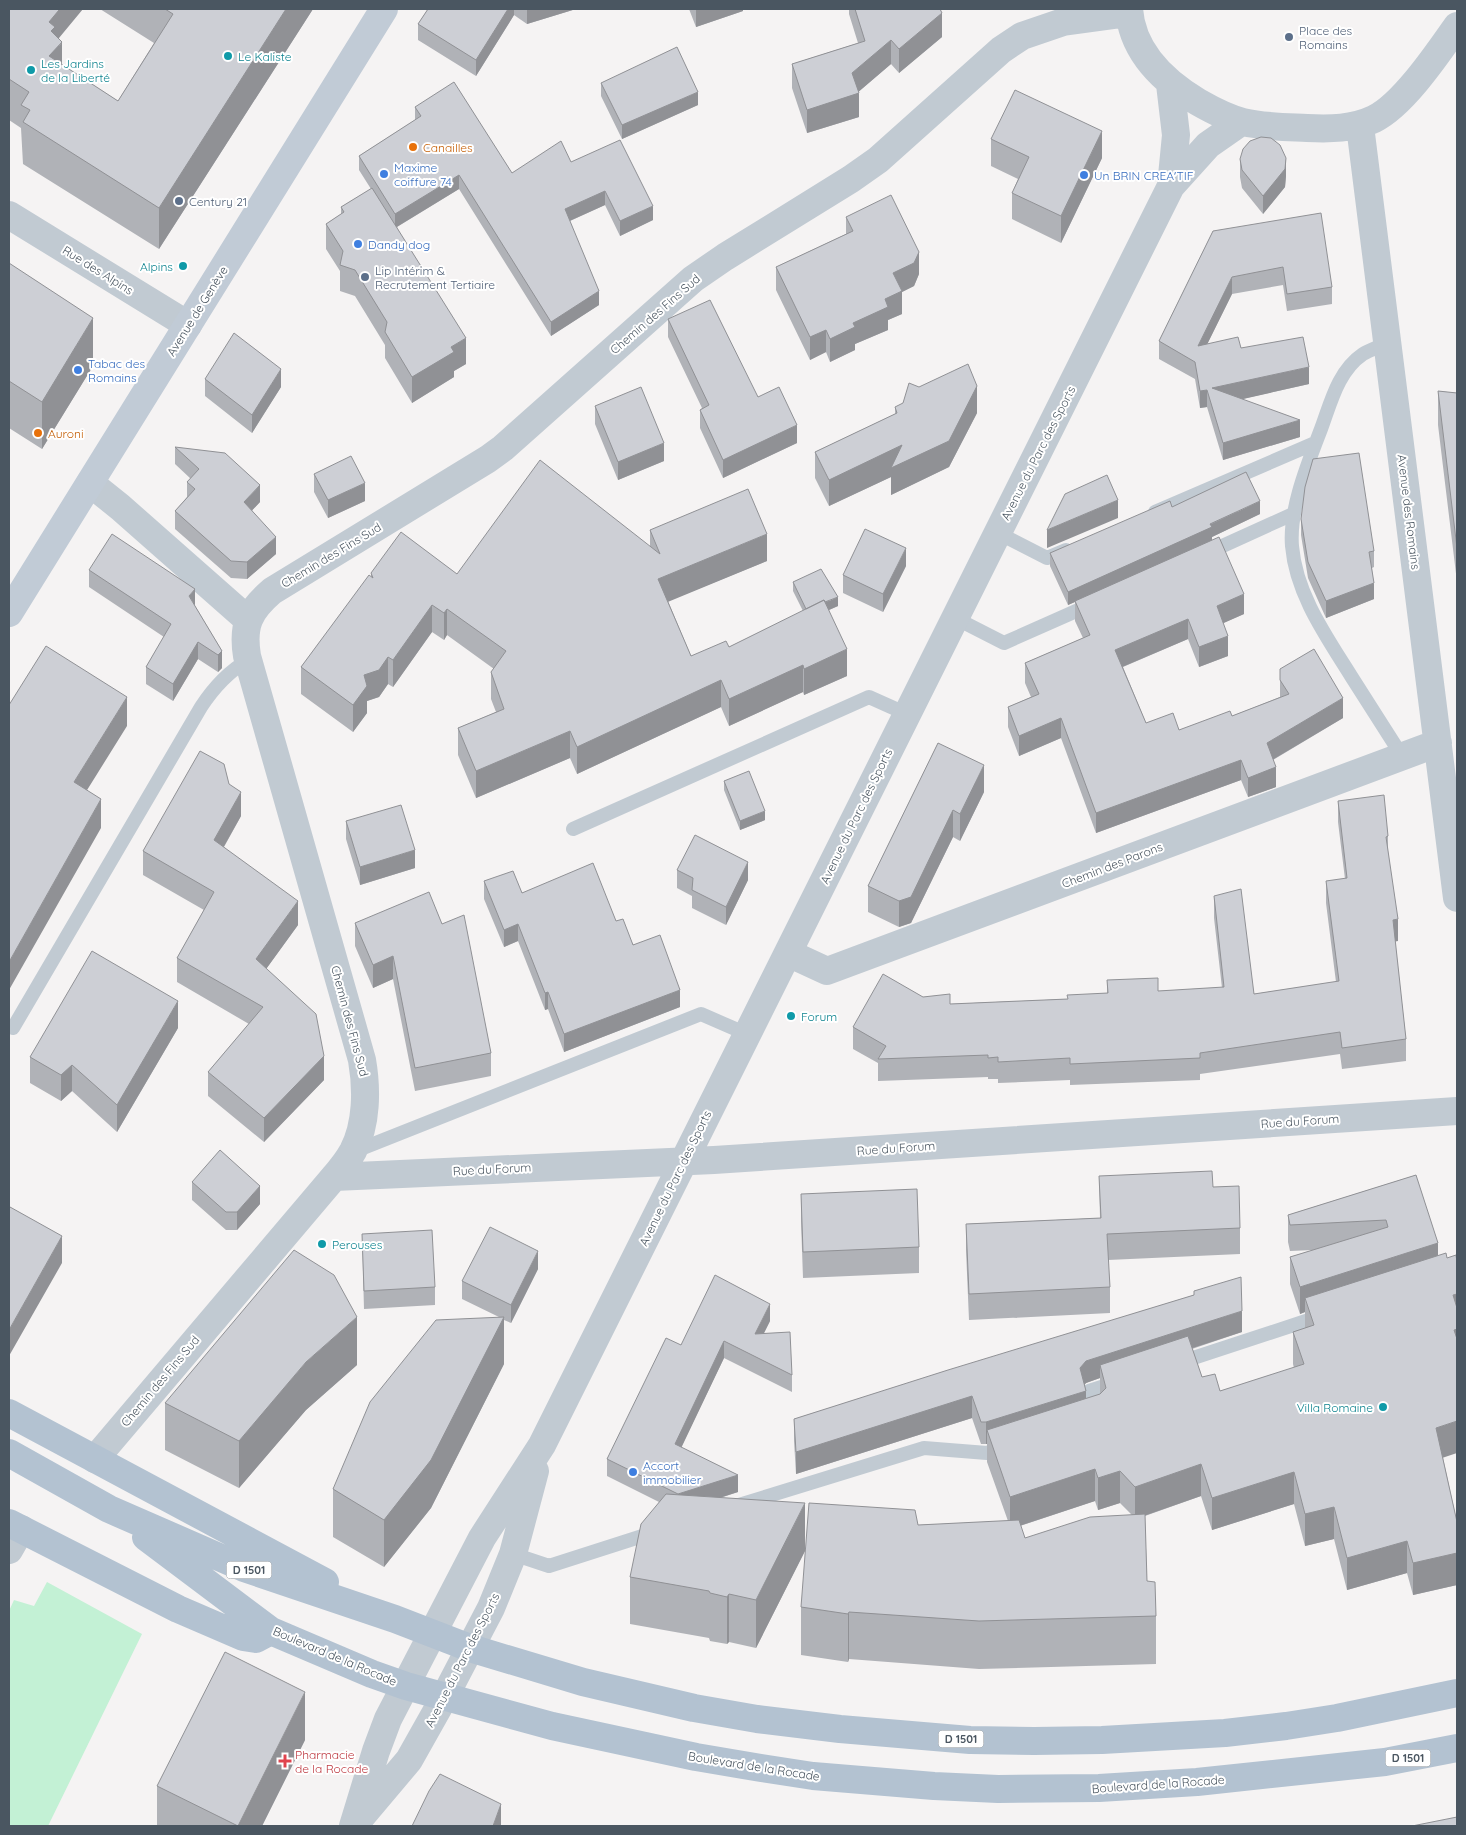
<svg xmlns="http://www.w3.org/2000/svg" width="1466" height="1835" font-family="Quicksand,sans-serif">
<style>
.green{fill:#c3f1d5}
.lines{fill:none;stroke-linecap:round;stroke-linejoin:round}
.service{stroke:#c1cad2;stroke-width:14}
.minor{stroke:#c1cad2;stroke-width:28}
.secondary{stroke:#c1cbd6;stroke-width:28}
.primary{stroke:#b3c2d1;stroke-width:28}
.wall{fill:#b0b2b7;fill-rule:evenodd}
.shaded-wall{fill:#909195}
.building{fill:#cdcfd5;stroke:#909195}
.service-dot{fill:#5c6f8a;stroke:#fff;stroke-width:2}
.culture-dot{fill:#0f9aa8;stroke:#fff;stroke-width:2}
.food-dot{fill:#e8710a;stroke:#fff;stroke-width:2}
.shop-dot{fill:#3f7fe0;stroke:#fff;stroke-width:2}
.health-dot{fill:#e0444e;stroke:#fff;stroke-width:2}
.labels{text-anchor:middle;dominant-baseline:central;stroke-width:4;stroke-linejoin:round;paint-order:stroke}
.shield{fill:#fff;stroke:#808990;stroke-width:1}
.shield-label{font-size:11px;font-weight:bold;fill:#4a5661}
.service-label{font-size:12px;fill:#4e5e75;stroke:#fff;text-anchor:start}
.culture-label{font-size:12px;fill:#0d838f;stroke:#fff;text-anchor:start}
.food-label{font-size:12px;fill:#c56008;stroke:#fff;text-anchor:start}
.shop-label{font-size:12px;fill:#366cbe;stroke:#fff;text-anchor:start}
.street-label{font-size:12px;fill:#4a5661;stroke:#fff}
.health-label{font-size:12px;fill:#be3a42;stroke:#fff;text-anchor:start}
</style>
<rect width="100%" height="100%" fill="#f5f3f3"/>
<path class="green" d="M47 1582 142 1634 48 1826H9V1611L14 1600 34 1606Z"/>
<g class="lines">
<path class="service" d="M1387 343C1379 347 1370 350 1363 354 1338 371 1331 402 1321 429 1308 463 1289 509 1292 546 1296 594 1326 636 1351 676 1368 703 1385 729 1402 756
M1155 512 1315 443
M998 533 1047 558 1066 550
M1207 553 1293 514
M955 618 1004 643 1092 604
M573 829 869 697 907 714
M13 1028 201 707C214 687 228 672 248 660
M353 1152 701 1014 747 1034
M1178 1363 1321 1316
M1096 1415 1089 1391 1117 1382
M739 1505 924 1448 987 1453 1003 1448
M513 1554 549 1566 655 1532"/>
<path class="minor" d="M1129 9C1132 52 1163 81 1198 102 1212 110 1227 118 1243 122 1264 127 1286 127 1307 128 1330 129 1353 129 1374 119 1403 105 1438 53 1457 26
M1170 84 1176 135 1171 186
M1360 126 1457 898
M9 215 188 325
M90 483 120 507 247 619
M788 953 827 971 1438 743
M334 1177 714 1160 1457 1111
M95 1459 334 1177C341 1169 348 1160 353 1151 367 1124 367 1089 362 1060L247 656C242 625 249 611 272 591L488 459 503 448 693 279 725 257 851 179 878 160 1001 50 1022 36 1063 22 1129 13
M9 1550 21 1529
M361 1817 409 1760 445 1696 491 1608 513 1554 535 1471
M353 1826 376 1751 388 1719 482 1538 542 1445 1171 186 1208 145 1241 122"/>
<path class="secondary" d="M9 613 384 9"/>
<path class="primary" d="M9 1413 325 1582
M9 1453 109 1509 244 1568 395 1619 470 1648 583 1682 694 1708 757 1719 840 1729 970 1740 1034 1741 1102 1740 1225 1733 1286 1726 1337 1718 1457 1693
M9 1523 178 1609 243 1637 256 1639 271 1631
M146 1537 271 1631 372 1674 406 1686 552 1726 696 1757 761 1768 813 1776 934 1786 998 1789 1099 1788 1197 1782 1385 1762 1457 1748"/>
</g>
<path class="wall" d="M9 9 59 38 62 65 118 101 154 43 100 9H313L159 249 23 164 21 128 9 120Z
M428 9H576L527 24 514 15 476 76 418 40V24Z
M689 9H743V11L696 27Z
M849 9H940L942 37 899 73 891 64 858 92 859 117 807 133 792 88V64L858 43 849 14Z
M601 83 698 105 622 139 601 96Z
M415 107 512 173 571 162 653 220 620 236 605 205 570 221 599 305 551 336 459 189 397 227 466 364 454 371V377L412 403 385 358V345L355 296 340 291V271L326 249V224L341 214V207L371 189 359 170V156L415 120Z
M991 139 1102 158 1061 243 1012 219V193L1018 179 991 166Z
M1240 159 1286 176 1285 187 1263 214 1242 188 1240 177Z
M846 217 919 274 914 286 902 292V314L888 320V330L855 344V350L830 362 826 352 810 360 776 290V267L846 234Z
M1213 231 1332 287V304L1287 311 1283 285 1232 294 1207 344 1241 348 1309 384 1242 399 1300 437 1223 460 1207 407 1200 408 1195 379 1159 359V341Z
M9 263 93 366 42 449 9 428Z
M668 319 758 397 797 443 723 478 700 428V410L702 408 668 337Z
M205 379 281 387 252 433 205 396Z
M1438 391 1457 393V582L1438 425Z
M595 406 664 461 618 480 595 424Z
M895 407 977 413 949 467 891 495V477L829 506 815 478V452L895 414Z
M175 447 260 502 252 510 276 554 247 579 231 578 175 529V511L187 497V482L191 479 175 464Z
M314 474 365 501 328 518 314 492Z
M1172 507 1260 514 1212 537V540L1244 614 1223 623 1228 656 1199 667 1188 639 1123 667 1146 723 1179 730 1232 716 1280 697V669L1343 718 1273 760 1276 787 1248 797 1241 780 1096 833 1061 738 1019 756 1008 727V707L1031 697 1025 683V663L1083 638 1075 621V602L1068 605 1050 566V553Z
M1301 519 1374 551V567L1372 568 1374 599 1326 618 1308 578 1301 535Z
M650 530 767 561 668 601 691 656 729 647 803 611 793 591V582L838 606 829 610 847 676 804 695 803 692 729 726 721 707 577 774 570 758 476 798 458 755V728L496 712 491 699V672L494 669 447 635 444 640 432 632 393 687 388 684 379 697 367 701V713L353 732 301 694V667L371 576V573L457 574 650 546Z
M906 566 883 612 843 593V575Z
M89 570 195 606 222 651V668L218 672 198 659 173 701 146 684V667L164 637 89 587Z
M938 743 984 792 960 841 953 837 911 923 899 927 868 912V886Z
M724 781 765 820 740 830 724 790Z
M229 784 241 816 224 847 298 925 266 969 324 1080 264 1142 208 1096V1072L249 1024 177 982V958L204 910 143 875V851Z
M1338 801 1388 836V852L1398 941H1395L1406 1039V1061L1342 1069 1340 1054 1200 1074V1080L1070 1085V1080L998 1083V1079H988V1077L878 1081V1063L853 1049V1027L923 997 950 1004 1067 999 1107 993V980L1158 991 1222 988 1214 918V896L1254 994 1336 982 1326 903V881L1345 879 1338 822Z
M346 821 415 868 360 885 346 839Z
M677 870 748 880 726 925 692 908V896L677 888Z
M484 881 616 921 680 1007 564 1052 548 1009 545 1010 518 941 504 947 484 899Z
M355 923 442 924 491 1053V1076L415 1091 393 979 373 988 355 946Z
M178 1028 117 1132 72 1091 61 1101 30 1083V1057Z
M1416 1175 1438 1256 1443 1458 1457 1522V1585L1413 1595 1407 1573 1347 1590 1334 1539 1305 1546 1294 1504 1212 1530 1201 1496 1145 1516 1147 1581 1156 1616V1664L979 1669 849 1659 848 1662 801 1655V1607L918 1525 1008 1521 987 1462V1444H981L972 1418 796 1474 794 1441V1419L1194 1295V1291L1242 1332 1192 1349 1202 1377 1220 1391 1294 1368 1293 1364V1332L1305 1328V1312L1300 1314 1290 1284V1257L1313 1250 1290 1251 1288 1242V1215ZM1100 1378V1394L1086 1399 1085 1384 1086 1383ZM1095 1501 1098 1510 1120 1503 1132 1515 1025 1538 1020 1526Z
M1099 1176 1213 1187 1240 1228V1254L1108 1260 1110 1287V1313L969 1320 966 1250V1224L1100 1218Z
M192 1182 260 1204 237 1230H226L192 1200Z
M801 1194 919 1247V1273L803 1278 801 1221Z
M362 1234 435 1287V1305L364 1309Z
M538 1269 511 1323 504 1320V1364L431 1508 384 1567 333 1537V1489L499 1317 462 1299V1281Z
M770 1321 764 1333 792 1375V1392L724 1358 681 1447 738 1492 720 1498 805 1551 756 1648 729 1642 727 1644 710 1641 709 1638 630 1624V1577L659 1502 607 1476V1459L681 1345Z
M357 1365 306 1410 239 1488 165 1450V1403Z
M305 1740 262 1826H157V1786Z"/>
<path class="shaded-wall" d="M52 9H83L59 38V46L62 42V83L49 63V22Z
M286 9H313L159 249V208Z
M508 9H514V15L476 76V60Z
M527 9H576L527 24Z
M696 9H743V11L696 27Z
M942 13V37L899 73V49Z
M891 40V64L856 94 859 93V117L807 133V110L852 73Z
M698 92V105L622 139V125Z
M1102 131V158L1061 243V216Z
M1286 158V176L1285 187 1263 214V196Z
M459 175V189L395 228V214Z
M605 191V205L565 223V209Z
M653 206V220L620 236V221Z
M919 252V274L914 286 902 292V314L888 320V330L855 344V350L830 362V339L885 299 893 273Z
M1232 277V294L1198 363V346Z
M599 291V305L551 336V322Z
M93 318V366L42 449V402Z
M826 330V352L810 360V337Z
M466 338V364L454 371V377L412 403V377L451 347Z
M1309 367V384L1212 406V388Z
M281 369V387L252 433V415Z
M977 386V413L949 467 891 495V477L829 506V480Z
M1207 390V407L1200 408V391Z
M1300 420V437L1223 460V443Z
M797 425V443L723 478V460Z
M664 443V461L618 480V462Z
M365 483V501L328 518V500Z
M260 485V502L244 519V502Z
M1118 500V518L1047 548V530Z
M1260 501V514L1212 537V541L1068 605V592Z
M767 534V561L658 606V579Z
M276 537V554L247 579V562Z
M906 548V566L883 612V594Z
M1374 583V599L1326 618V601Z
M195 589V606L189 596Z
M1244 594V614L1217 626V606Z
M838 597V606L806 620V611Z
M432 605V632L393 687V660Z
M447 609V635L444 640V613Z
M1188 619V639L1115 670V650Z
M1228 636V656L1199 667V647Z
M198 642V659L173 701V684Z
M847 649V676L804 695V669Z
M222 651V668L218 672V655Z
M388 657V684L379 697 367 701V713L353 732V705L364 675Z
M803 665V692L729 726V699Z
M721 680V707L577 774V747Z
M127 697V726L74 811V782Z
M1343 698V718L1267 763V743Z
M1061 718V738L1019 756V736Z
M570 731V758L476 798V771Z
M1241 760V780L1096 833V813Z
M984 765V792L960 841V814Z
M1276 767V787L1248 797V778Z
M241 792V816L214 864V840Z
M101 799V828L9 990V962Z
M953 810V837L911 923 899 927V901Z
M765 811V820L740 830V821Z
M415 850V868L360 885V867Z
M748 862V880L726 925V907Z
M298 901V925L256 983V959Z
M1398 919V941L1393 942V920Z
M518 924V941L504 947V930Z
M393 956V979L373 988V965Z
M680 990V1007L564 1052V1034Z
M548 992V1009L545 1010V993Z
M178 1001V1028L117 1132V1105Z
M324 1056V1080L264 1142V1118Z
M72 1065V1091L61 1101V1075Z
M260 1186V1204L237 1230V1212Z
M62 1236V1263L9 1356V1330Z
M1438 1243V1269L1305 1298V1312L1300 1314V1287Z
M538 1251V1269L511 1323V1305Z
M1457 1294V1326L1453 1295Z
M770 1304V1321L755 1351V1334Z
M1242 1311V1332L1103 1377 1100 1365V1378L1086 1383 1080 1390V1368L1086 1361Z
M357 1317V1365L306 1410 239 1488V1441L306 1362Z
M504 1317V1364L431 1508 384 1567V1520Z
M1457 1329V1361L1454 1330Z
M724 1341V1358L675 1461V1444Z
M1086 1391V1412L987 1430V1444H986V1422Z
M972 1396V1418L796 1474V1452Z
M1457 1421V1453L1436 1460V1428Z
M1201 1464V1496L1135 1519V1487Z
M1095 1469V1501L1010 1529V1497Z
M1120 1471V1503L1098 1510V1478Z
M1294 1472V1504L1212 1530V1498Z
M738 1475V1492L678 1511V1494Z
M805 1503V1551L756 1648V1600Z
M1334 1507V1539L1305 1546V1514Z
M1407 1541V1573L1347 1590V1558Z
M1457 1553V1585L1413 1595V1563Z
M729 1594V1642L727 1644V1597Z
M849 1612V1659L848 1662V1614Z
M305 1692V1740L262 1826H238Z
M501 1804V1826H493Z"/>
<path class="building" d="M9 9H57L59 10 49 22 55 27 51 31 62 42 49 56 118 101 173 14 165 9H286L159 208 23 122 30 110 21 105 29 92 9 79Z
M428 9H508L476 60 418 24Z
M855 9H940L942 13 899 49 891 40 852 73 859 93 807 110 792 64 865 41Z
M677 47 698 92 622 125 601 83Z
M454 82 512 173 561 141 571 162 620 140 653 206 620 221 605 191 565 209 599 291 551 322 459 175 395 214 359 156 421 116 415 107Z
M1015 90 1102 131 1061 216 1012 193 1029 157 991 139Z
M1261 137 1271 138 1280 145 1286 158 1285 169 1263 196 1242 170 1240 159 1243 149 1250 141Z
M372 188 466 338 451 347 454 352 412 377 385 332 387 322 355 270 340 265 343 251 326 224 344 212 341 207Z
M891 195 919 252 914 263 893 273 902 291 885 299 888 307 853 323 855 327 830 339 826 330 810 337 776 267 853 231 846 217Z
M1321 213 1332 287 1287 294 1283 267 1232 277 1198 346 1238 337 1241 348 1303 337 1309 367 1212 388 1300 420 1223 443 1207 390 1200 391 1195 362 1159 341 1213 231Z
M9 263 93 318 42 402 9 381Z
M710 300 758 397 779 387 797 425 723 460 700 410 709 405 668 319Z
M234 333 281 369 252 415 205 379Z
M968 364 977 386 949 441 891 468 902 445 829 480 815 452 897 413 895 407 903 403 909 383 919 387Z
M641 387 664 443 618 462 595 406Z
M1438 391 1457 393V548Z
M175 447 225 453 260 485 244 502 276 537 247 562 231 561 175 511 195 489 187 482 199 469Z
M1359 453 1374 551 1369 552 1374 583 1326 601 1308 562 1301 519 1305 487 1313 459Z
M351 456 365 483 328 500 314 474Z
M540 460 660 554 650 530 748 489 767 534 658 579 691 656 726 641 729 647 824 600 847 649 804 669 803 665 729 699 721 680 577 747 570 731 476 771 458 728 504 709 491 672 506 651 447 609 444 613 432 605 393 660 388 657 379 670 364 675 367 686 353 705 301 667 369 575 373 578 371 573 401 532 457 574Z
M1246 472 1260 501 1210 524 1212 527 1068 592 1050 553 1170 501 1172 507Z
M1107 475 1118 500 1047 530 1065 494Z
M865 529 906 548 883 594 843 575Z
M112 534 195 589 189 596 222 651 218 655 198 642 173 684 146 667 171 624 89 570Z
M1219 537 1244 594 1217 606 1228 636 1199 647 1188 619 1115 650 1146 723 1173 713 1179 730 1230 711 1232 716 1289 694 1280 680V669L1314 649 1343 698 1267 743 1276 767 1248 778 1241 760 1096 813 1061 718 1019 736 1008 707 1039 694 1025 663 1090 635 1075 601Z
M821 569 838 597 825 602 824 600 806 609 793 582Z
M46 646 127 697 74 782 101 799 9 962V705Z
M938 743 984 765 960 814 953 810 911 897 899 901 868 886Z
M200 751 224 764 229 784 241 792 214 840 298 901 256 959 316 1014 324 1056 264 1118 208 1072 263 1007 177 958 214 892 143 851Z
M749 771 765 811 740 821 724 781Z
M1384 795 1388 836 1386 837 1398 919 1393 920 1406 1039 1342 1048 1340 1032 1200 1053V1058L1070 1064V1058L998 1062V1057L988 1058V1055L878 1059 886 1046 853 1027 883 974 923 997 950 994V1004L1068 999 1067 995 1108 993 1107 980 1158 978V991L1224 987 1214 896 1241 889 1254 994 1339 981 1326 881 1347 878 1338 801Z
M401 805 415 850 360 867 346 821Z
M695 835 748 862 726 907 692 890 693 878 677 870Z
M593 863 616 921 623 919 633 945 660 935 680 990 564 1034 548 992 545 993 518 924 504 930 484 881 513 871 522 893Z
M429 892 442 924 464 915 491 1053 415 1068 393 956 373 965 355 923Z
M92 951 178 1001 117 1105 72 1065 61 1075 30 1057Z
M220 1150 260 1186 237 1212H226L192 1182Z
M1212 1171 1213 1187 1239 1186 1240 1228 1107 1234 1110 1287 969 1294 966 1224 1101 1218 1099 1176Z
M1416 1175 1438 1243 1300 1287 1290 1257 1388 1227 1386 1220 1290 1225 1288 1215Z
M917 1189 919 1247 803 1252 801 1194Z
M10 1207 62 1236 9 1330V1210Z
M490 1227 538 1251 511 1305 462 1281Z
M432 1230 435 1287 364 1291 362 1234Z
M294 1250 334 1275 357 1317 306 1362 239 1441 165 1403Z
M1446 1253 1447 1258 1456 1255 1457 1262V1294L1453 1295 1457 1308V1329L1454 1330 1457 1339V1421L1436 1428 1457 1522V1553L1413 1563 1407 1541 1347 1558 1334 1507 1305 1514 1294 1472 1212 1498 1201 1464 1135 1487 1120 1471 1098 1478 1095 1469 1010 1497 987 1430 1100 1394 1106 1388 1100 1365 1188 1336 1202 1377 1215 1374 1220 1391 1304 1364 1293 1332 1314 1325 1305 1298Z
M715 1275 770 1304 755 1334 790 1332 792 1375 724 1341 675 1444 738 1475 678 1494 607 1459 666 1338 681 1345Z
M1241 1277 1242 1311 1086 1361 1080 1368 1086 1391 986 1422H981L972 1396 796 1452 794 1419 948 1370 1194 1295V1291Z
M504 1317 431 1460 384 1520 333 1489 370 1402 436 1320Z
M666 1494 805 1503 756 1600 729 1594 727 1597 710 1593 709 1591 630 1577 641 1524Z
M809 1503 915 1510 918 1525 1019 1520 1025 1538 1090 1517 1145 1514 1147 1581 1155 1582 1156 1616 979 1621 849 1612 848 1614 801 1607Z
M225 1652 305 1692 238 1826 157 1786Z
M440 1774 501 1804 493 1826H412L429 1791Z
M1457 1817V1826H1412Z"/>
<g class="service-dot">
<circle cx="1289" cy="37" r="5"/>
<circle cx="179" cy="201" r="5"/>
<circle cx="365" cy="277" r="5"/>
</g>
<g class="culture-dot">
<circle cx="228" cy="56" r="5"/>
<circle cx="31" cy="70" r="5"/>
<circle cx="183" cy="266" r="5"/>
<circle cx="791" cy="1016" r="5"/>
<circle cx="322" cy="1244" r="5"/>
<circle cx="1383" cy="1407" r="5"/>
</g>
<g class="food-dot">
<circle cx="413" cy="147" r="5"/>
<circle cx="38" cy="433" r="5"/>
</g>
<g class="shop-dot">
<circle cx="384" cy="174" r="5"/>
<circle cx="1084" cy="175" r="5"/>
<circle cx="358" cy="244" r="5"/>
<circle cx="78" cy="370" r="5"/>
<circle cx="633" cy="1472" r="5"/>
</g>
<path class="health-dot" d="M282.5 1753.5h5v5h5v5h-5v5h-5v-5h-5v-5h5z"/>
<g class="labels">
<g class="shield">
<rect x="226.5" y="1561.5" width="45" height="17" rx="4"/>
<rect x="938.5" y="1730.5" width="45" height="17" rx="4"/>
<rect x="1385.5" y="1749.5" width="45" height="17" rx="4"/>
</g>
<g class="shield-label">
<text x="249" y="1570">D 1501</text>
<text x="961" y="1739">D 1501</text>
<text x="1408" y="1758">D 1501</text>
</g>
<g class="service-label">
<text x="1299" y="30">Place des<tspan x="1299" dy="14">Romains</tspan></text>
<text x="189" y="201">Century 21</text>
<text x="375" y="270">Lip Intérim &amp;<tspan x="375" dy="14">Recrutement Tertiaire</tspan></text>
</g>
<g class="culture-label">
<text x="238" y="56">Le Kaliste</text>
<text x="41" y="63">Les Jardins<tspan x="41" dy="14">de la Liberté</tspan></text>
<text x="173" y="266" text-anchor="end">Alpins</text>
<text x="801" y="1016">Forum</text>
<text x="332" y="1244">Perouses</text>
<text x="1373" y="1407" text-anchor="end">Villa Romaine</text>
</g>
<g class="food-label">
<text x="423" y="147">Canailles</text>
<text x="48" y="433">Auroni</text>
</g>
<g class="shop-label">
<text x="394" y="167">Maxime<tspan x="394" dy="14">coiffure 74</tspan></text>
<text x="1094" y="175">Un BRIN CREA'TIF</text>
<text x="368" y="244">Dandy dog</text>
<text x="88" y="363">Tabac des<tspan x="88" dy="14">Romains</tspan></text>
<text x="643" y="1465">Accort<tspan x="643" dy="14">immobilier</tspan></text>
</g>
<g class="street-label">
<text transform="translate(98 270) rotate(32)">Rue des Alpins</text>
<text transform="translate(197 311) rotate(-58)">Avenue de Genève</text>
<text transform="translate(655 314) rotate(-41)">Chemin des Fins Sud</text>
<text transform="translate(1038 453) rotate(-63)">Avenue du Parc des Sports</text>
<text transform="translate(1409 512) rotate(83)">Avenue des Romains</text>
<text transform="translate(331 555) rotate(-31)">Chemin des Fins Sud</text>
<text transform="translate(856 816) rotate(-64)">Avenue du Parc des Sports</text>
<text transform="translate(1112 865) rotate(-21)">Chemin des Parons</text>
<text transform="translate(350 1021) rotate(75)">Chemin des Fins Sud</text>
<text transform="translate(1300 1121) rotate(-4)">Rue du Forum</text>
<text transform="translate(896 1148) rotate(-4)">Rue du Forum</text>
<text transform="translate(492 1169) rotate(-3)">Rue du Forum</text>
<text transform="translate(675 1178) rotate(-64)">Avenue du Parc des Sports</text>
<text transform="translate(160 1381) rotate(-50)">Chemin des Fins Sud</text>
<text transform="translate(335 1656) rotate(23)">Boulevard de la Rocade</text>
<text transform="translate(462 1660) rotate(-63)">Avenue du Parc des Sports</text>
<text transform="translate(754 1766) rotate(9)">Boulevard de la Rocade</text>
<text transform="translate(1158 1784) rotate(-4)">Boulevard de la Rocade</text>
</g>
<g class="health-label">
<text x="295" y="1754">Pharmacie<tspan x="295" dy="14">de la Rocade</tspan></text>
</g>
</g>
<rect width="1466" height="1835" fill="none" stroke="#4a5661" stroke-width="20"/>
</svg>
